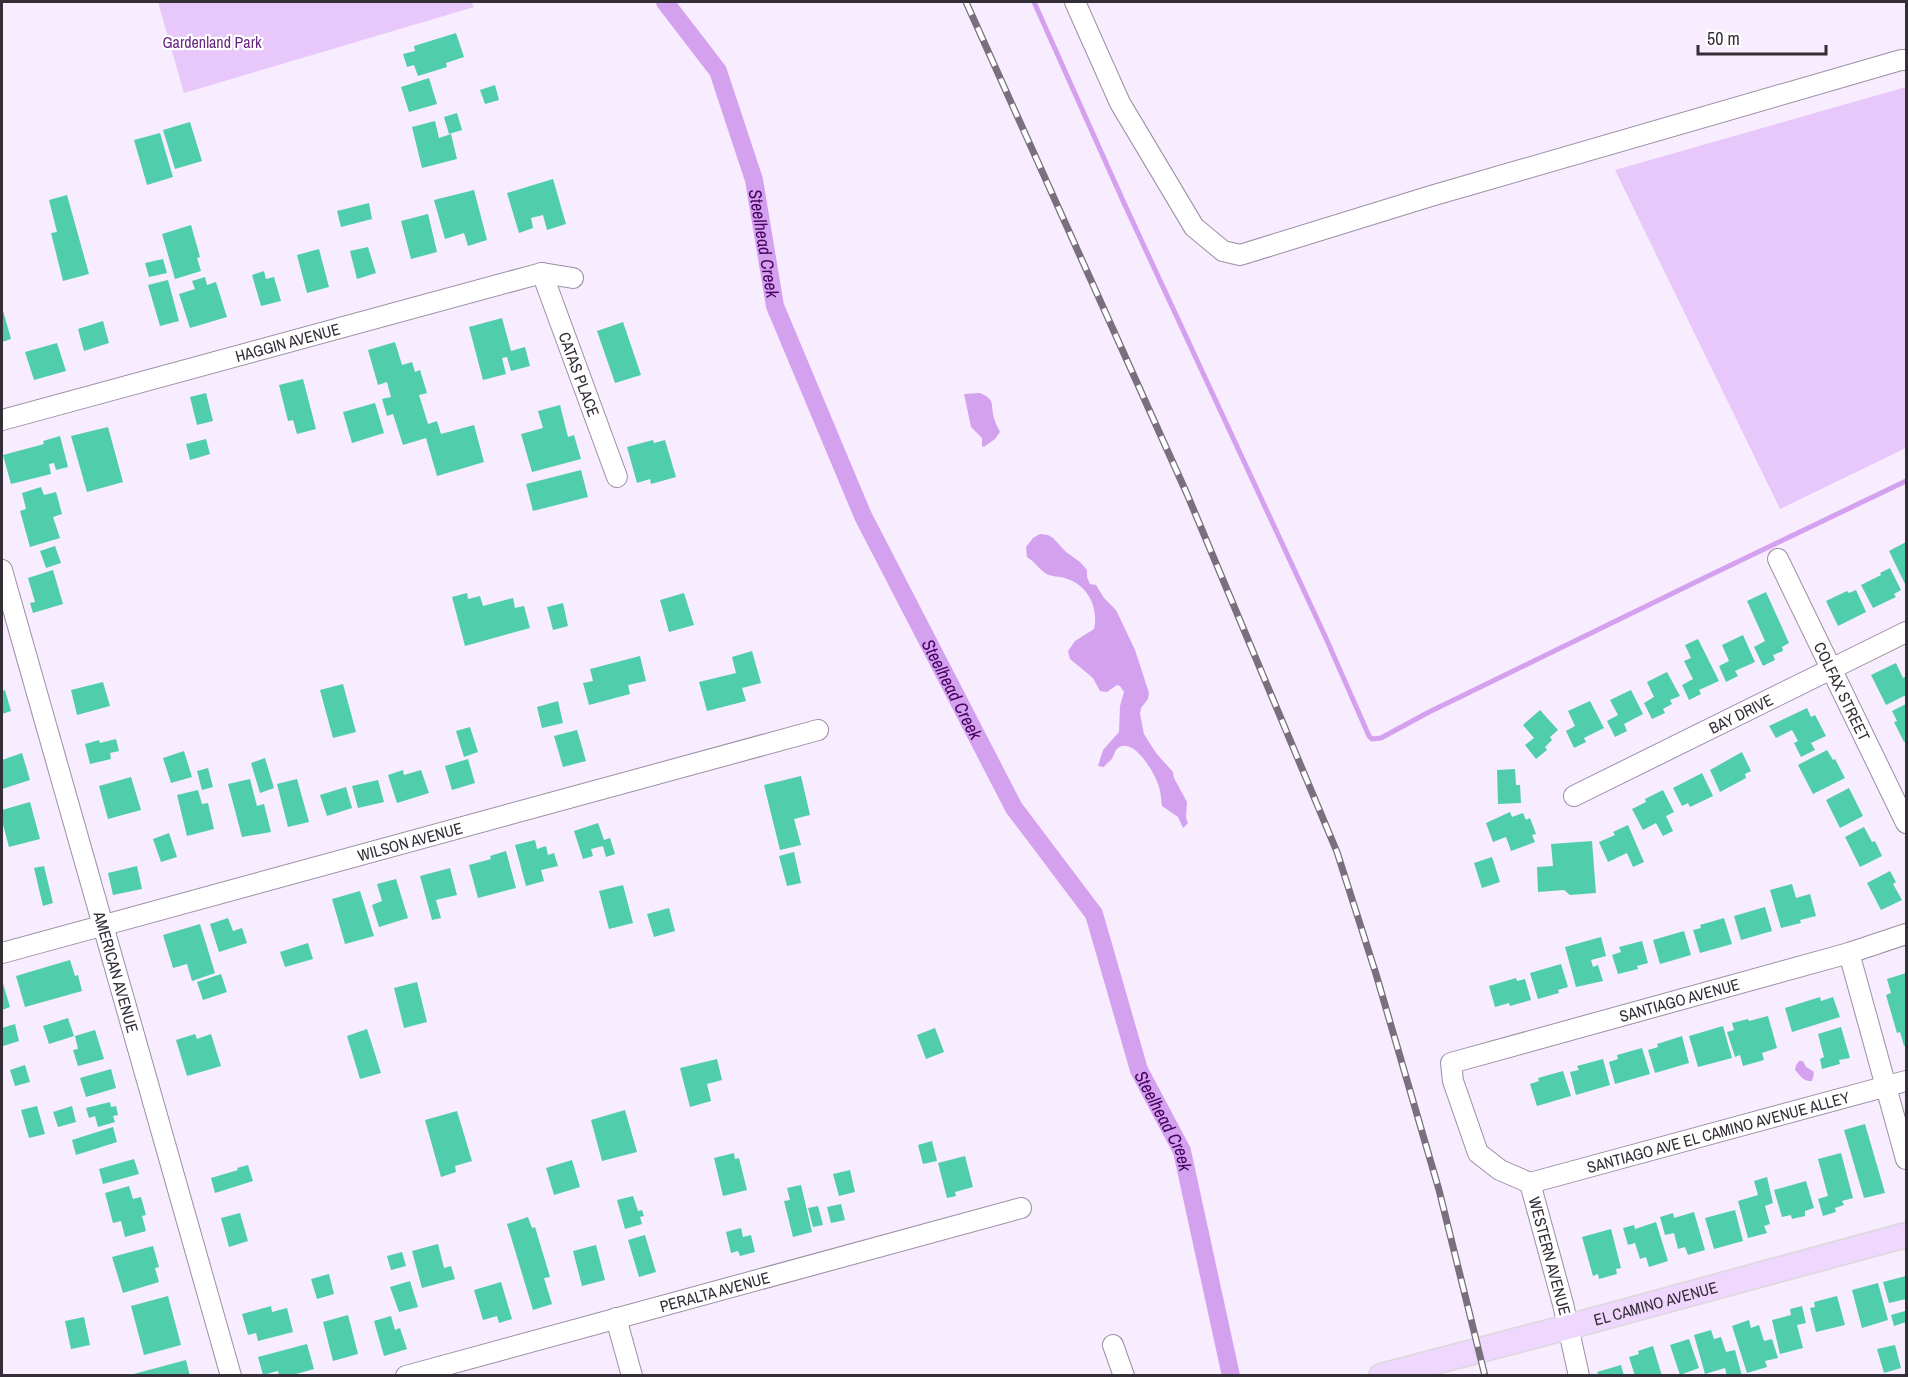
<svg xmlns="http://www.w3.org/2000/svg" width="1908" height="1377" font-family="'Archivo Narrow',sans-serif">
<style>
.green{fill:#e8c8fa}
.water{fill:#d4a1ef}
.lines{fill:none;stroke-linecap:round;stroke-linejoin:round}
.stream{stroke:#d4a1ef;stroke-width:5}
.canal{stroke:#d4a1ef;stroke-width:18}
.building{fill:#50cdab}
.minor-casing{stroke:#9c8ea4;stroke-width:22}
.major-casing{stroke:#dad9db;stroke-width:27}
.minor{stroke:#fff;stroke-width:20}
.major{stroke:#f0d7fd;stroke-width:24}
.rail-casing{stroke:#78707c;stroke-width:7}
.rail{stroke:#fff;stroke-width:4.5;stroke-dasharray:14;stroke-linecap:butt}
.labels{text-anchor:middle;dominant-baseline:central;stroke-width:4.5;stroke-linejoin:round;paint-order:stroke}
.park-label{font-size:16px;fill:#672883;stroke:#fff}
.street-label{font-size:16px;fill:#342e37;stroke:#fff}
.water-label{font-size:18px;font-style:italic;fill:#490062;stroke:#fff}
</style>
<rect width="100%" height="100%" fill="#f8ecff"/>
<path class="green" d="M158 2H471L474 7 184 93Z
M1906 87V448L1780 509 1615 170Z"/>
<path class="water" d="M980 393C996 400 990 404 994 418 995 423 998 427 1000 432L995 439 984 447 982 446V438L971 427 964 394Z
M1040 534 1048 535 1053 538 1066 552 1080 562 1087 570V577L1090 584 1096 585 1104 598 1116 610 1135 650 1149 693 1148 699 1141 708 1140 714 1144 734 1156 753 1173 772 1174 778 1187 802 1186 818 1188 823 1183 828 1178 817 1162 806C1161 799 1161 793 1159 787 1156 775 1134 736 1118 748 1114 751 1114 757 1111 760 1110 761 1104 766 1104 767L1098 766 1103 750 1119 732 1120 706 1124 692 1120 686 1117 685 1107 692 1100 691 1093 678 1070 659 1068 651 1075 641 1094 629C1099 609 1088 585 1067 579 1061 576 1050 577 1045 573 1038 568 1036 563 1027 557L1026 547 1033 538Z
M1799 1061H1803L1806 1067 1813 1071 1814 1074 1812 1081C1803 1082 1800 1075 1795 1070L1796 1065Z"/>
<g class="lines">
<path class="stream" d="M1034 2 1124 203 1325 636 1369 736 1372 739 1381 738 1429 712 1704 578 1906 481"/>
<path class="canal" id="s1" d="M665 2 718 71 754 180 775 306 863 516 1014 808 1094 914 1139 1070 1182 1151 1231 1376"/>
</g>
<path class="building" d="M456 33 464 57 446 63 447 67 418 76 414 65 407 67 403 54 415 51 414 46Z
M429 78 437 104 409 112 401 87Z
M495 85 499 100 485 104 480 90Z
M457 113 462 130 449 134 444 117Z
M435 121 439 138 451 134 457 159 422 168 412 127Z
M190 122 202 161 175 169 163 130Z
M160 133 173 177 147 185 134 140Z
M553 179 566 224 547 230 543 215 531 218 533 228 519 233 507 193Z
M474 190 487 240 468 246 464 233 445 239 434 200Z
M67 195 89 274 63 281 51 233 57 232 49 200Z
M369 203 372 219 341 227 337 211Z
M428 214 437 252 411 259 401 221Z
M191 225 200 257 197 258 201 271 175 279 162 234Z
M368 247 376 273 357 279 350 251Z
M319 249 329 287 307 293 297 255Z
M163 259 167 273 149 277 145 263Z
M264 271 266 279 274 277 281 301 261 306 252 275Z
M205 277 207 285 216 282 227 317 190 328 179 294 195 289 192 281Z
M168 280 179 321 160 326 148 285Z
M2 307 11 339 2 342Z
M502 318 511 351 525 347 530 366 511 371 507 357 502 358 506 374 483 380 469 327Z
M103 321 109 343 84 351 78 329Z
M623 322 641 375 615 383 597 331Z
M395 342 402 365 412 362 415 372 420 370 427 393 419 395 428 424 437 421 441 434 474 425 484 462 437 476 426 438 403 445 393 414 387 416 382 399 391 397 387 382 378 385 368 350Z
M57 343 66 371 34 380 25 352Z
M303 379 316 429 297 434 293 420 288 421 279 385Z
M206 393 213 421 197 425 190 397Z
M375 403 384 433 352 443 343 412Z
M560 405 568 437 574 435 581 459 532 472 521 434 543 428 538 411Z
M108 427 123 482 87 492 71 436Z
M60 436 68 467 56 470 54 463 49 464 51 474 11 484 3 455 44 444 43 441Z
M206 439 210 454 190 460 186 444Z
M653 440 654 443 665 440 676 477 651 484 650 479 637 483 627 447Z
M581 470 588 497 533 511 526 484Z
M41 487 44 495 56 492 62 514 53 517 60 538 30 547 20 511 26 509 22 493Z
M1906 542V586L1889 551Z
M55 546 61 563 46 568 40 551Z
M1890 568 1901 590 1894 594 1896 597 1873 608 1861 585 1881 575 1880 573Z
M53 570 63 604 33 613 30 603 35 602 28 578Z
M1856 590 1866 612 1838 626 1826 601 1847 591 1849 593Z
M1766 592 1789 643 1782 647 1783 651 1773 655 1775 660 1763 666 1754 647 1765 641 1747 601Z
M467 593 468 599 480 596 483 606 513 598 515 608 524 606 530 628 465 646 452 597Z
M684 593 694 625 669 632 660 600Z
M563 603 568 626 553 630 547 607Z
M1743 635 1755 662 1735 671 1738 676 1726 682 1719 666 1729 661 1722 645Z
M1698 639 1719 681 1699 690 1701 694 1689 700 1682 685 1693 679 1684 661 1691 658 1685 645Z
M752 651 761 683 742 688 746 701 707 711 699 682 736 673 732 657Z
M640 656 646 681 628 685 630 694 589 705 583 683 593 681 590 669Z
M1896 663 1903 678 1906 676V695L1886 705 1871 675Z
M1667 672 1680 696 1670 700 1672 704 1663 709 1665 713 1652 719 1644 703 1654 697 1647 682Z
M103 682 110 706 77 715 71 690Z
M343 684 356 732 333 738 320 690Z
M5 690 11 711 2 714V691Z
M1631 690 1643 714 1624 724 1627 731 1615 737 1607 721 1618 715 1610 700Z
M558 701 563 723 542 728 537 707Z
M1590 701 1604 728 1584 738 1586 742 1574 748 1566 731 1575 726 1568 711Z
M1906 704V741L1904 742 1894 722 1897 721 1892 711Z
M1807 708 1811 717 1815 715 1826 736 1811 743 1815 750 1801 757 1794 743 1798 741 1792 730 1776 738 1769 726Z
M1540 710 1558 730 1550 737 1552 740 1545 747 1547 750 1536 759 1525 745 1534 738 1523 725Z
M470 727 478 752 464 757 456 731Z
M577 730 586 761 563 767 554 736Z
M116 739 119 751 110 753 111 759 90 764 85 744 99 740 100 743Z
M1827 750 1833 760 1835 759 1845 778 1813 794 1798 765Z
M184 751 192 777 171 783 163 758Z
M1742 752 1751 771 1745 774 1746 778 1720 792 1710 770Z
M22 753 30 780 2 789V760Z
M265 758 274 788 260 793 251 763Z
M468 759 475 783 452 790 445 766Z
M208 768 213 787 202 790 197 771Z
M1515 769 1516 785H1520L1521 803 1498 804 1497 770Z
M403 770 404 775 421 770 429 793 397 803 388 775Z
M1702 773 1713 796 1690 807 1688 803 1682 806 1673 788Z
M801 776 810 815 794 819 801 845 780 850 764 785Z
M131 777 141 810 108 819 99 786Z
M250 779 257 806 264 804 271 832 242 837 228 784Z
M297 779 309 822 288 827 277 784Z
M378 780 384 802 358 808 352 786Z
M346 787 352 808 327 816 320 795Z
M1849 788 1863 816 1840 828 1826 800Z
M198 790 202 804 208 803 214 829 187 836 177 795Z
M1663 790 1674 812 1666 816 1673 831 1663 836 1656 823 1643 830 1632 809 1646 802 1645 799Z
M30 802 40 839 9 847 2 821V810Z
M1510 812 1512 817 1523 813 1526 820 1530 818 1536 834 1532 835 1535 842 1511 851 1506 837 1493 842 1486 823Z
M598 823 604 840 610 838 615 854 606 857 603 846 591 849 593 856 583 859 574 831Z
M1628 825 1644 862 1633 867 1627 853 1608 862 1599 842 1615 835 1613 832Z
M1864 827 1872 842 1875 841 1882 856 1860 867 1845 837Z
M169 833 177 857 161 862 153 839Z
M535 840 537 849 546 846 548 855 554 853 558 866 541 870 544 881 526 886 515 845Z
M1592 841 1596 893 1570 895 1564 890 1538 892 1537 867 1553 866 1551 844Z
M506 851 516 888 478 898 469 865 491 859 490 856Z
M794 852 801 883 787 886 779 856Z
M1492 857 1500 882 1482 888 1474 863Z
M44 866 53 903 43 906 34 868Z
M137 866 142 889 113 895 108 873Z
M450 868 457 895 436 900 441 918 432 920 420 876Z
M1890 871 1896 882 1893 884 1902 900 1881 910 1867 883Z
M396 879 408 918 379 927 372 905 382 901 377 884Z
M1792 884 1796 898 1810 894 1816 916 1800 920 1801 923 1781 928 1770 890Z
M623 885 633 923 609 929 599 891Z
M360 891 374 936 345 944 332 899Z
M1765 907 1772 931 1741 940 1734 916Z
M669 908 675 931 654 937 647 914Z
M228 918 233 931 242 928 247 943 219 952 210 924Z
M1724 918 1732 944 1700 953 1693 930 1701 928 1700 925Z
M200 924 215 973 192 981 187 964 173 968 163 935Z
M1684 931 1691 955 1660 964 1653 940Z
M1601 937 1606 956 1591 960 1593 967 1598 965 1603 981 1576 987 1565 947Z
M1642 941 1648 963 1637 966 1638 969 1618 974 1612 955 1621 952 1619 947Z
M308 943 313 959 285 967 280 952Z
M70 960 75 976 78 975 82 991 25 1007 16 976Z
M1561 964 1568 987 1558 990 1559 993 1538 999 1530 973Z
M1906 973V1045L1904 1046 1900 1032 1897 1033 1886 995 1891 993 1887 979Z
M221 974 227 992 203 1000 197 982Z
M1516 978 1517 981 1525 979 1531 1000 1510 1006 1509 1003 1495 1007 1489 986Z
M2 980 10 1007 2 1010Z
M417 982 427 1022 404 1028 394 988Z
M1820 997 1821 1001 1833 997 1840 1017 1792 1032 1785 1008Z
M1768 1016 1777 1048 1762 1053 1764 1060 1743 1066 1740 1055 1735 1057 1727 1032 1734 1030 1732 1023 1748 1019 1749 1021Z
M68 1018 74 1036 49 1044 43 1026Z
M15 1024 19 1041 3 1046 2 1028Z
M1723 1026 1732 1058 1698 1067 1689 1036Z
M1841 1027 1850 1058 1839 1060 1840 1064 1822 1069 1820 1059 1824 1057 1818 1034Z
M935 1028 944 1052 926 1059 917 1035Z
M367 1029 381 1073 360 1079 347 1036Z
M95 1030 104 1059 78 1066 73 1050 78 1049 75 1036Z
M195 1034 197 1039 211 1034 221 1066 187 1076 176 1040Z
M1682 1036 1689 1063 1655 1073 1648 1050 1658 1047 1657 1044Z
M1642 1048 1650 1074 1615 1084 1609 1062 1618 1059 1617 1055Z
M717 1059 722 1080 707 1084 711 1101 690 1107 680 1068Z
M1603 1059 1610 1085 1576 1095 1570 1072 1579 1070 1577 1066Z
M25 1065 30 1082 15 1086 10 1070Z
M111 1069 116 1088 86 1097 80 1078Z
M1563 1071 1571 1096 1537 1106 1530 1084 1539 1081 1538 1078Z
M110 1102 111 1107 116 1106 118 1115 113 1116 115 1122 98 1127 95 1116 89 1118 86 1108Z
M37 1106 45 1134 29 1138 21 1110Z
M72 1106 76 1122 58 1127 53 1112Z
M625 1110 637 1152 602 1161 591 1120Z
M457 1111 472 1161 455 1166 456 1172 441 1177 425 1120Z
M1865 1124 1885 1193 1864 1198 1844 1130Z
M113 1127 117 1142 76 1155 72 1140Z
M932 1141 937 1161 923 1164 918 1145Z
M734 1153 735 1159 739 1158 747 1190 723 1196 714 1158Z
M1841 1153 1853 1198 1842 1201 1844 1205 1835 1208 1836 1212 1823 1216 1818 1199 1828 1196 1818 1159Z
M965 1156 973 1187 955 1192 956 1196 947 1198 938 1163Z
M134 1159 139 1174 103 1184 99 1169Z
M572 1160 580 1187 554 1195 546 1168Z
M248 1165 253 1181 215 1193 211 1178 238 1170 237 1168Z
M850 1170 855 1192 839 1196 833 1174Z
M1767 1177 1773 1203 1765 1206 1770 1224 1764 1226 1767 1233 1748 1238 1738 1201 1758 1195 1754 1181Z
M1806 1181 1814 1208 1805 1211V1216L1792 1219 1791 1215 1782 1217 1774 1190Z
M801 1185 812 1232 793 1237 784 1201 790 1200 787 1188Z
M129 1186 133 1199 141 1197 146 1215 142 1216 146 1231 125 1237 121 1221 113 1223 105 1193Z
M633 1196 638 1211 642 1210 644 1216 640 1217 642 1224 625 1229 617 1200Z
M841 1204 845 1220 831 1223 827 1207Z
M818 1206 823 1225 813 1227 808 1208Z
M1735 1210 1743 1241 1714 1249 1705 1218Z
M1694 1212 1705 1250 1688 1255 1685 1247 1678 1249 1674 1233 1665 1235 1660 1217 1673 1213 1674 1218Z
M240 1213 248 1241 229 1247 221 1218Z
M528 1217 532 1228 535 1227 550 1277 544 1278 552 1304 533 1310 507 1224Z
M1656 1222 1668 1261 1649 1267 1646 1257 1640 1259 1635 1243 1628 1245 1623 1228 1634 1225 1635 1229Z
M741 1228 743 1237 751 1235 755 1252 740 1256 738 1251 731 1253 726 1232Z
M1611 1229 1621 1268 1616 1269 1617 1274 1599 1279 1598 1274 1593 1276 1582 1237Z
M645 1235 656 1272 639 1277 628 1240Z
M438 1244 444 1268 451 1266 455 1279 422 1288 412 1251Z
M596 1245 605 1280 582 1286 573 1251Z
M153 1246 159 1267 155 1268 159 1282 123 1293 112 1257Z
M402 1252 406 1266 391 1270 387 1256Z
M329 1274 334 1294 317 1299 311 1279Z
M1906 1276V1299L1889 1303 1883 1282Z
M410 1281 418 1307 399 1312 390 1287Z
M501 1282 512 1319 499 1323 497 1316 483 1320 474 1290Z
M1878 1283 1888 1320 1862 1328 1852 1290Z
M168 1296 181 1345 144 1355 131 1306Z
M1837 1296 1845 1325 1816 1332 1810 1308 1815 1307 1814 1302Z
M271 1306 272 1312 287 1308 293 1332 258 1341 256 1333 248 1335 242 1314Z
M1802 1306 1806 1323 1797 1325 1803 1348 1780 1354 1772 1320 1791 1315 1790 1309Z
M1905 1311 1906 1322 1894 1326 1891 1315Z
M348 1315 358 1354 333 1361 323 1322Z
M391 1316 395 1330 400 1328 407 1349 384 1356 374 1321Z
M84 1317 90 1345 71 1349 65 1321Z
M1749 1320 1751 1328 1759 1325 1764 1341 1772 1339 1778 1358 1765 1361 1767 1367 1747 1373 1732 1326Z
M1711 1330 1714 1339 1721 1337 1726 1352 1735 1350 1742 1376H1727L1725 1368 1705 1374 1694 1335Z
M1689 1339 1699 1368 1680 1375 1670 1345Z
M307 1344 314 1369 289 1376H279L278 1371 263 1375 258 1357Z
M1895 1345 1901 1368 1884 1373 1877 1349Z
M1653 1346 1662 1376H1635L1629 1357 1639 1354 1638 1351Z
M186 1360 190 1376H130V1375Z
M1621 1365 1624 1376H1599L1597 1372Z"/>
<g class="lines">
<g class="minor-casing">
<g id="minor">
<path d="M1075 2 1120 103 1194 227 1223 251 1240 255 1431 196 1901 60H1906"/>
<path id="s2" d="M542 273 617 477"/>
<path id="s3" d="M2 420 542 273 573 278"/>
<path id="s4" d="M1778 559 1906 823"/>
<path id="s5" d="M2 570 231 1376"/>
<path id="s6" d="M1574 796 1906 632"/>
<path id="s7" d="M2 953 818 730"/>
<path d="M1849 953 1906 1159"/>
<path id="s8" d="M1530 1183 1906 1081"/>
<path d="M616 1318 632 1376"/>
<path d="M1113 1345 1124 1376"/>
<path id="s9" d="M406 1376 1021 1208"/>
<path id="s10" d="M1579 1376 1563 1304 1530 1183 1500 1170 1478 1153 1453 1081 1451 1063 1849 953 1906 934"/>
</g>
</g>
<g class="major-casing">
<g id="major">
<path id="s11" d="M1381 1376 1568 1327 1906 1235"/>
</g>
</g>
<use href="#minor" class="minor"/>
<use href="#major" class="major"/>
<g class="rail-casing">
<path id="rail" d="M966 2 1187 494 1337 852 1376 974 1439 1190 1485 1376"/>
</g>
<use href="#rail" class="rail"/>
</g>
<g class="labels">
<g class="park-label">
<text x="212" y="42">Gardenland Park</text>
</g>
<g class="street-label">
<text stroke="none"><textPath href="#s3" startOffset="296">HAGGIN AVENUE</textPath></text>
<text stroke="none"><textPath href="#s2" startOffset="108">CATAS PLACE</textPath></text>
<text stroke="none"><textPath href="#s4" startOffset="147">COLFAX STREET</textPath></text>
<text stroke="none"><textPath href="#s6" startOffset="186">BAY DRIVE</textPath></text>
<text stroke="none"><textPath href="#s7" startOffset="423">WILSON AVENUE</textPath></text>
<text stroke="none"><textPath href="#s5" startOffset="418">AMERICAN AVENUE</textPath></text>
<text stroke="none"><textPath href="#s10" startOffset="591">SANTIAGO AVENUE</textPath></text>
<text stroke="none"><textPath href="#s8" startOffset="195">SANTIAGO AVE EL CAMINO AVENUE ALLEY</textPath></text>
<text transform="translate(1550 1256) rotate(75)">WESTERN AVENUE</text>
<text stroke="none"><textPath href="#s9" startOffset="320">PERALTA AVENUE</textPath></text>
<text stroke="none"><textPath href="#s11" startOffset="284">EL CAMINO AVENUE</textPath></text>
</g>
<g class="water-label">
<text stroke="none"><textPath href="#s1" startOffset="266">Steelhead Creek</textPath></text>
<text stroke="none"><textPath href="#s1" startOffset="752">Steelhead Creek</textPath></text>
<text stroke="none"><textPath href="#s1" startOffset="1238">Steelhead Creek</textPath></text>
</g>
</g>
<rect width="1908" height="1377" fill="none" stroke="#342e37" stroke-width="6"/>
<path d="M1698 45v9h128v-9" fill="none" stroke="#342e37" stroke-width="3"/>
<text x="1707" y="45" font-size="18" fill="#342e37" stroke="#ffffff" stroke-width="4.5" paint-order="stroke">50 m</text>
</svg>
